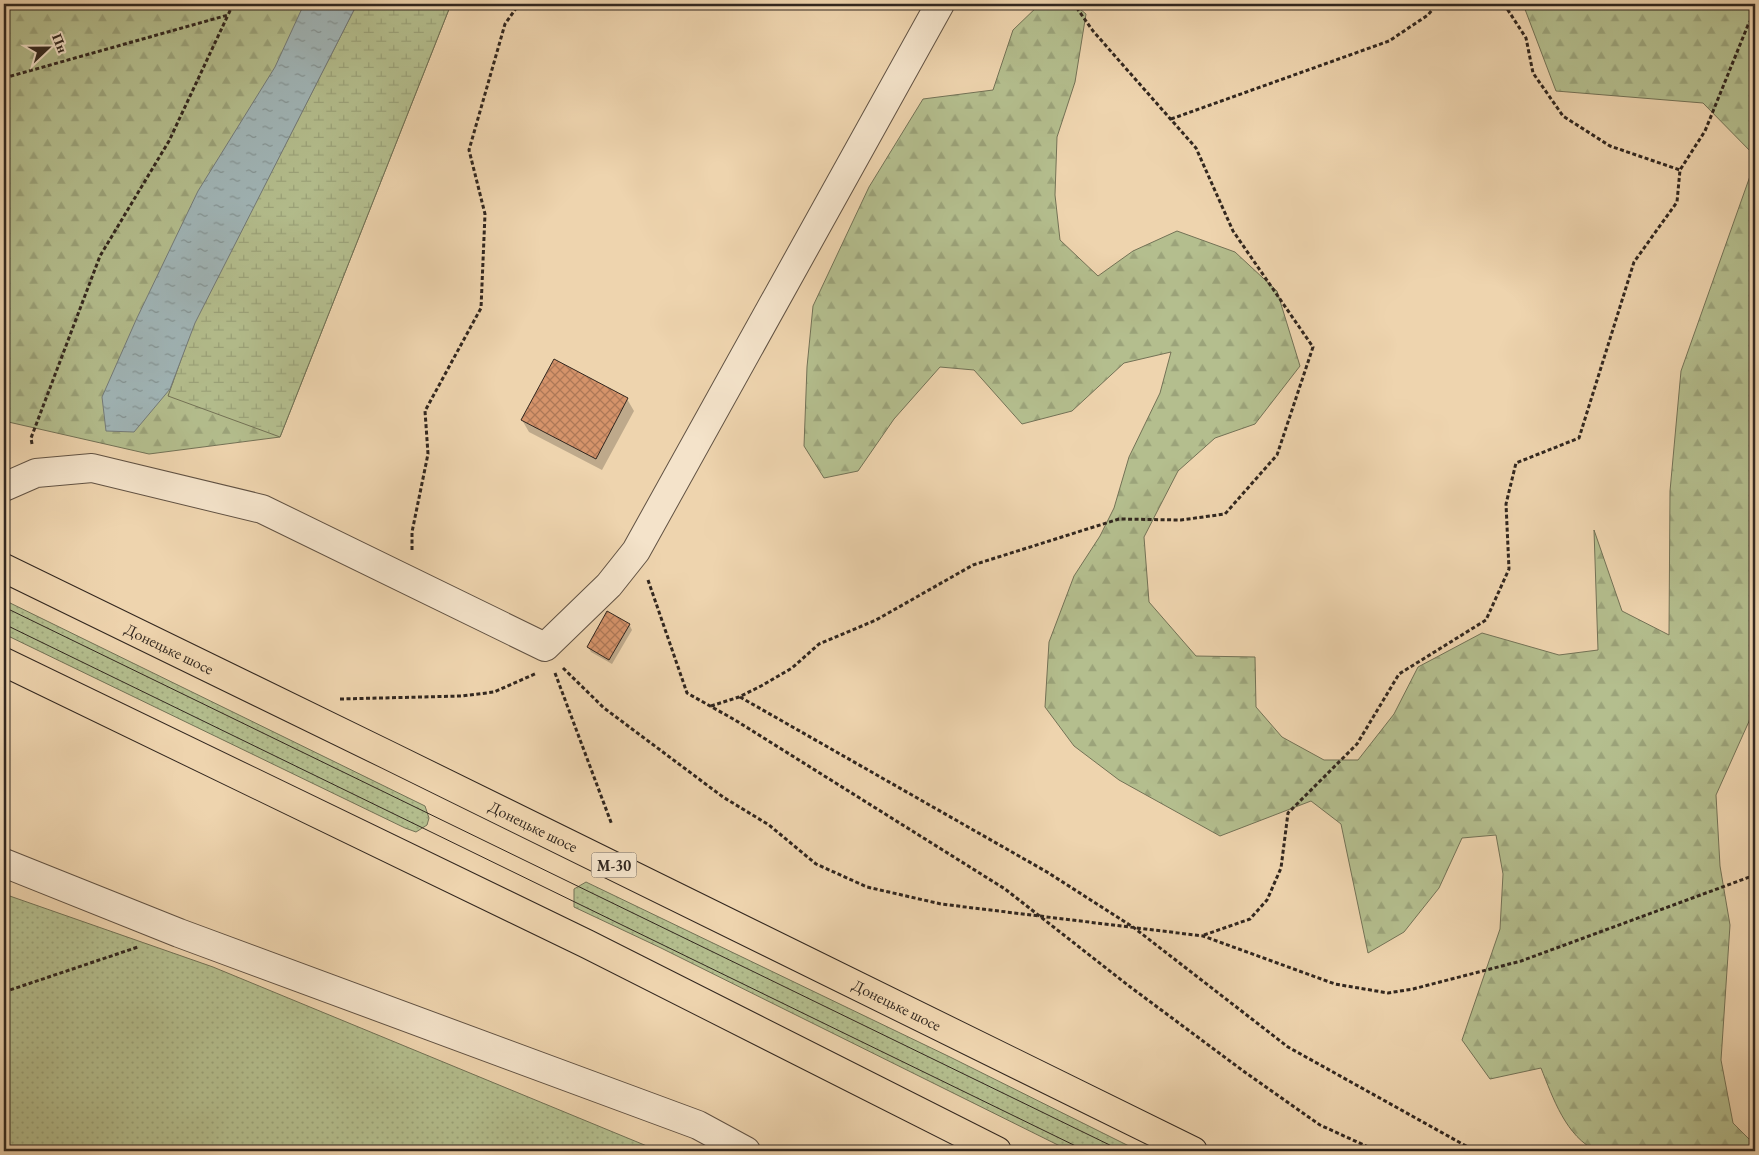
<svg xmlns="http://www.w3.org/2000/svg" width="1759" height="1155" font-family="'EB Garamond',serif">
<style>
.grass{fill:url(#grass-dots);stroke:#737256}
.forest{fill:url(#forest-firs);stroke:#737256}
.wetland{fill:url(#wetland-marsh);stroke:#737256}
.water{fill:url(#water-ripples);stroke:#747c7a}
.shadow{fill:#0003}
.building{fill:url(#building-cross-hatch);stroke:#32271f}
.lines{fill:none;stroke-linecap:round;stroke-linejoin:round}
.minor-casing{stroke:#615243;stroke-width:30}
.highway-casing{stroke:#32271f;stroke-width:30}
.path{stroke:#32271f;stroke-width:3;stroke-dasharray:4 2.5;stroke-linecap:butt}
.minor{stroke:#f4e3ca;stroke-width:28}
.highway{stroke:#eed4ae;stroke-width:28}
.tram{stroke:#32271f;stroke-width:1}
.labels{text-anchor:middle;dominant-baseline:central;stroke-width:4.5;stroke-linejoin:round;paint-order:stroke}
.shield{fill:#f4e3ca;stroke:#6c5f52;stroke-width:1}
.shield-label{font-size:15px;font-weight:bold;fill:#32271f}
.street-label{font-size:16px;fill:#32271f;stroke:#f4e3ca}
</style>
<defs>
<pattern id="grass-dots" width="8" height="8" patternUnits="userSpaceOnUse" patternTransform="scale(1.25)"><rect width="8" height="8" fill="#b4be8e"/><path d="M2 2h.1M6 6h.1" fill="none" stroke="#9ba37a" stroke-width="1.8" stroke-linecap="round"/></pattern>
<pattern id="forest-firs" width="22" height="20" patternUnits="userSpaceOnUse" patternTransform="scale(1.25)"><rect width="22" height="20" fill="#b4be8e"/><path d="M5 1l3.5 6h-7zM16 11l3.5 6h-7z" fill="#9ba37a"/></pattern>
<pattern id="wetland-marsh" width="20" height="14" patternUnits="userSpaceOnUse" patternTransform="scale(1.25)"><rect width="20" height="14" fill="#b4be8e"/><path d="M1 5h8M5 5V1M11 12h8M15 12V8" fill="none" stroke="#9ba37a"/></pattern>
<pattern id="water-ripples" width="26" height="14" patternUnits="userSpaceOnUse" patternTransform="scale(1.25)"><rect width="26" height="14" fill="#a0b5b7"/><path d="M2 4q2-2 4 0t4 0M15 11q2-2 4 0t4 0" fill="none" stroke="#839394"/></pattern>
<pattern id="building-cross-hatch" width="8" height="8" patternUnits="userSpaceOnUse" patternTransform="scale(1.25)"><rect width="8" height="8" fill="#d5936a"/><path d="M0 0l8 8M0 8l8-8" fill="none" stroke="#ad7857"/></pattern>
</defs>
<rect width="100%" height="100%" fill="#eed4ae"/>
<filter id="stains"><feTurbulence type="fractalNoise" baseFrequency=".004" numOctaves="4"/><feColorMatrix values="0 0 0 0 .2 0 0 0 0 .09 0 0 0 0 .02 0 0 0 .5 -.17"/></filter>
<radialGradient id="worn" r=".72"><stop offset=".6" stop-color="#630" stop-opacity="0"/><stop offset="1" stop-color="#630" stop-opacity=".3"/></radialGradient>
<path class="grass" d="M4 600 425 806 429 818 427 825 416 832 405 828 4 634Z
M586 882 950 1057 1139 1151H1070L661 948 574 907V889Z
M4 894 213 967 659 1151H4Z"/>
<path class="forest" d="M4 4H451L280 437 149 454 4 421Z
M1040 4H1074L1086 14 1075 82 1057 137 1055 195 1060 240 1098 276 1133 251 1177 231 1235 252 1277 291 1300 366 1255 424 1215 438 1178 471 1144 537 1149 602 1196 656 1255 657 1256 707 1282 737 1324 760H1358L1394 714 1418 667 1482 633 1559 655 1598 650 1594 530 1622 611 1669 635 1670 491 1681 371 1755 162V708L1716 795 1720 866 1730 925 1721 1060 1733 1123 1755 1145V1151H1597C1566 1137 1553 1098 1541 1068L1490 1079 1462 1040 1500 929 1503 874 1496 835 1462 838 1439 888 1404 932 1368 953 1341 824 1311 801 1220 836 1119 780 1074 746 1045 707 1049 642 1074 576 1100 536 1114 508 1129 457 1160 393 1171 352 1124 363 1072 411 1022 424 974 370 940 367 894 419 858 471 824 478 804 446 807 367 813 306 869 187 923 99 993 90 1013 30Z
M1523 4H1755V156L1703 103 1556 91Z"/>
<path class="wetland" d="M357 4H451L280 437 168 396 194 323Z"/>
<path class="water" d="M304 4H357L195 323 170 389 134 432 106 431 102 397 136 320 198 191 275 67Z"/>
<path class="shadow" d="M627 399 634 411 602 470 529 432 522 420Z
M629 624 632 630 612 664 591 652 588 647Z"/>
<path class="building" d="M554 359 628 398 596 459 521 420Z
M607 611 630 624 609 660 587 647Z"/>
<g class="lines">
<g class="minor-casing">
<path id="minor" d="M4 487 36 473 92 468 262 509 545 647 609 585 636 551 940 4
M4 863 179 933 698 1125 746 1151"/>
</g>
<g class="highway-casing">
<g id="highway">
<path id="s1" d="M4 568C401 761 798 955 1193 1151"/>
<path d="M4 662 587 944 997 1151"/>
</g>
</g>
<path class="path" d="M1504 4 1526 38 1533 73 1563 116 1610 146 1680 170
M4 78 228 15 233 4
M1171 119 1389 41 1428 15 1437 4
M32 444 31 438 100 256 169 141 228 15
M412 550V532L428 454 425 411 481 308 485 214 469 150 505 24 519 4
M648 580 687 693 735 720 1005 889 1129 986 1246 1073 1320 1125 1377 1151
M563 668 604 708 723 797 769 825 816 864 867 887 941 904 1203 936 1335 984 1388 993 1413 989 1521 961 1755 875
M555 673 612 825
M740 697 1047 872 1133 927 1288 1047 1475 1151
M340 699 462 696 494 692 537 673
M711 706 739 697 761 686 792 668 819 644 876 620 973 565 1119 519 1181 520 1225 514 1277 455 1313 347 1233 231 1196 148 1093 31 1074 4
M1204 935 1250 919 1267 900 1281 868 1288 813 1357 744 1399 674 1486 620 1509 569 1506 504 1516 463 1579 438 1634 262 1677 202 1680 170 1705 131 1748 25 1755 14
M4 992 138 947"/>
<use href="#minor" class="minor"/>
<use href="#highway" class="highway"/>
<path class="tram" d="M4 607 1122 1151
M4 624 1086 1151"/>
</g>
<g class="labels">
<rect class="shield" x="591.5" y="852.5" width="45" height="25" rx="4"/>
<g class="shield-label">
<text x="614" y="865">М-30</text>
</g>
<g class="street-label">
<text stroke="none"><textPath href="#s1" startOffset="184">Донецьке шосе</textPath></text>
<text stroke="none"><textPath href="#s1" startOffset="589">Донецьке шосе</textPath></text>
<text stroke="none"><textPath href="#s1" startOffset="994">Донецьке шосе</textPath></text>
</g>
</g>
<rect width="1759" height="1155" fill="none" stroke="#eed4ae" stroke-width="20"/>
<rect x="5" y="5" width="1749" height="1145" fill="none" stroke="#32271f" stroke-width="2.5"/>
<rect x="10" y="10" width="1739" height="1135" fill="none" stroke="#32271f"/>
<g transform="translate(48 48) rotate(68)" stroke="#f4e3ca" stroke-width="4" paint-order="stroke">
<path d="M0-4L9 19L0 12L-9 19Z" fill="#32271f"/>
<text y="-8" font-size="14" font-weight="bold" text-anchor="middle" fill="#32271f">Пн</text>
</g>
<rect width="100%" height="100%" filter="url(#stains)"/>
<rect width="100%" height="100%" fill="url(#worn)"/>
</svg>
